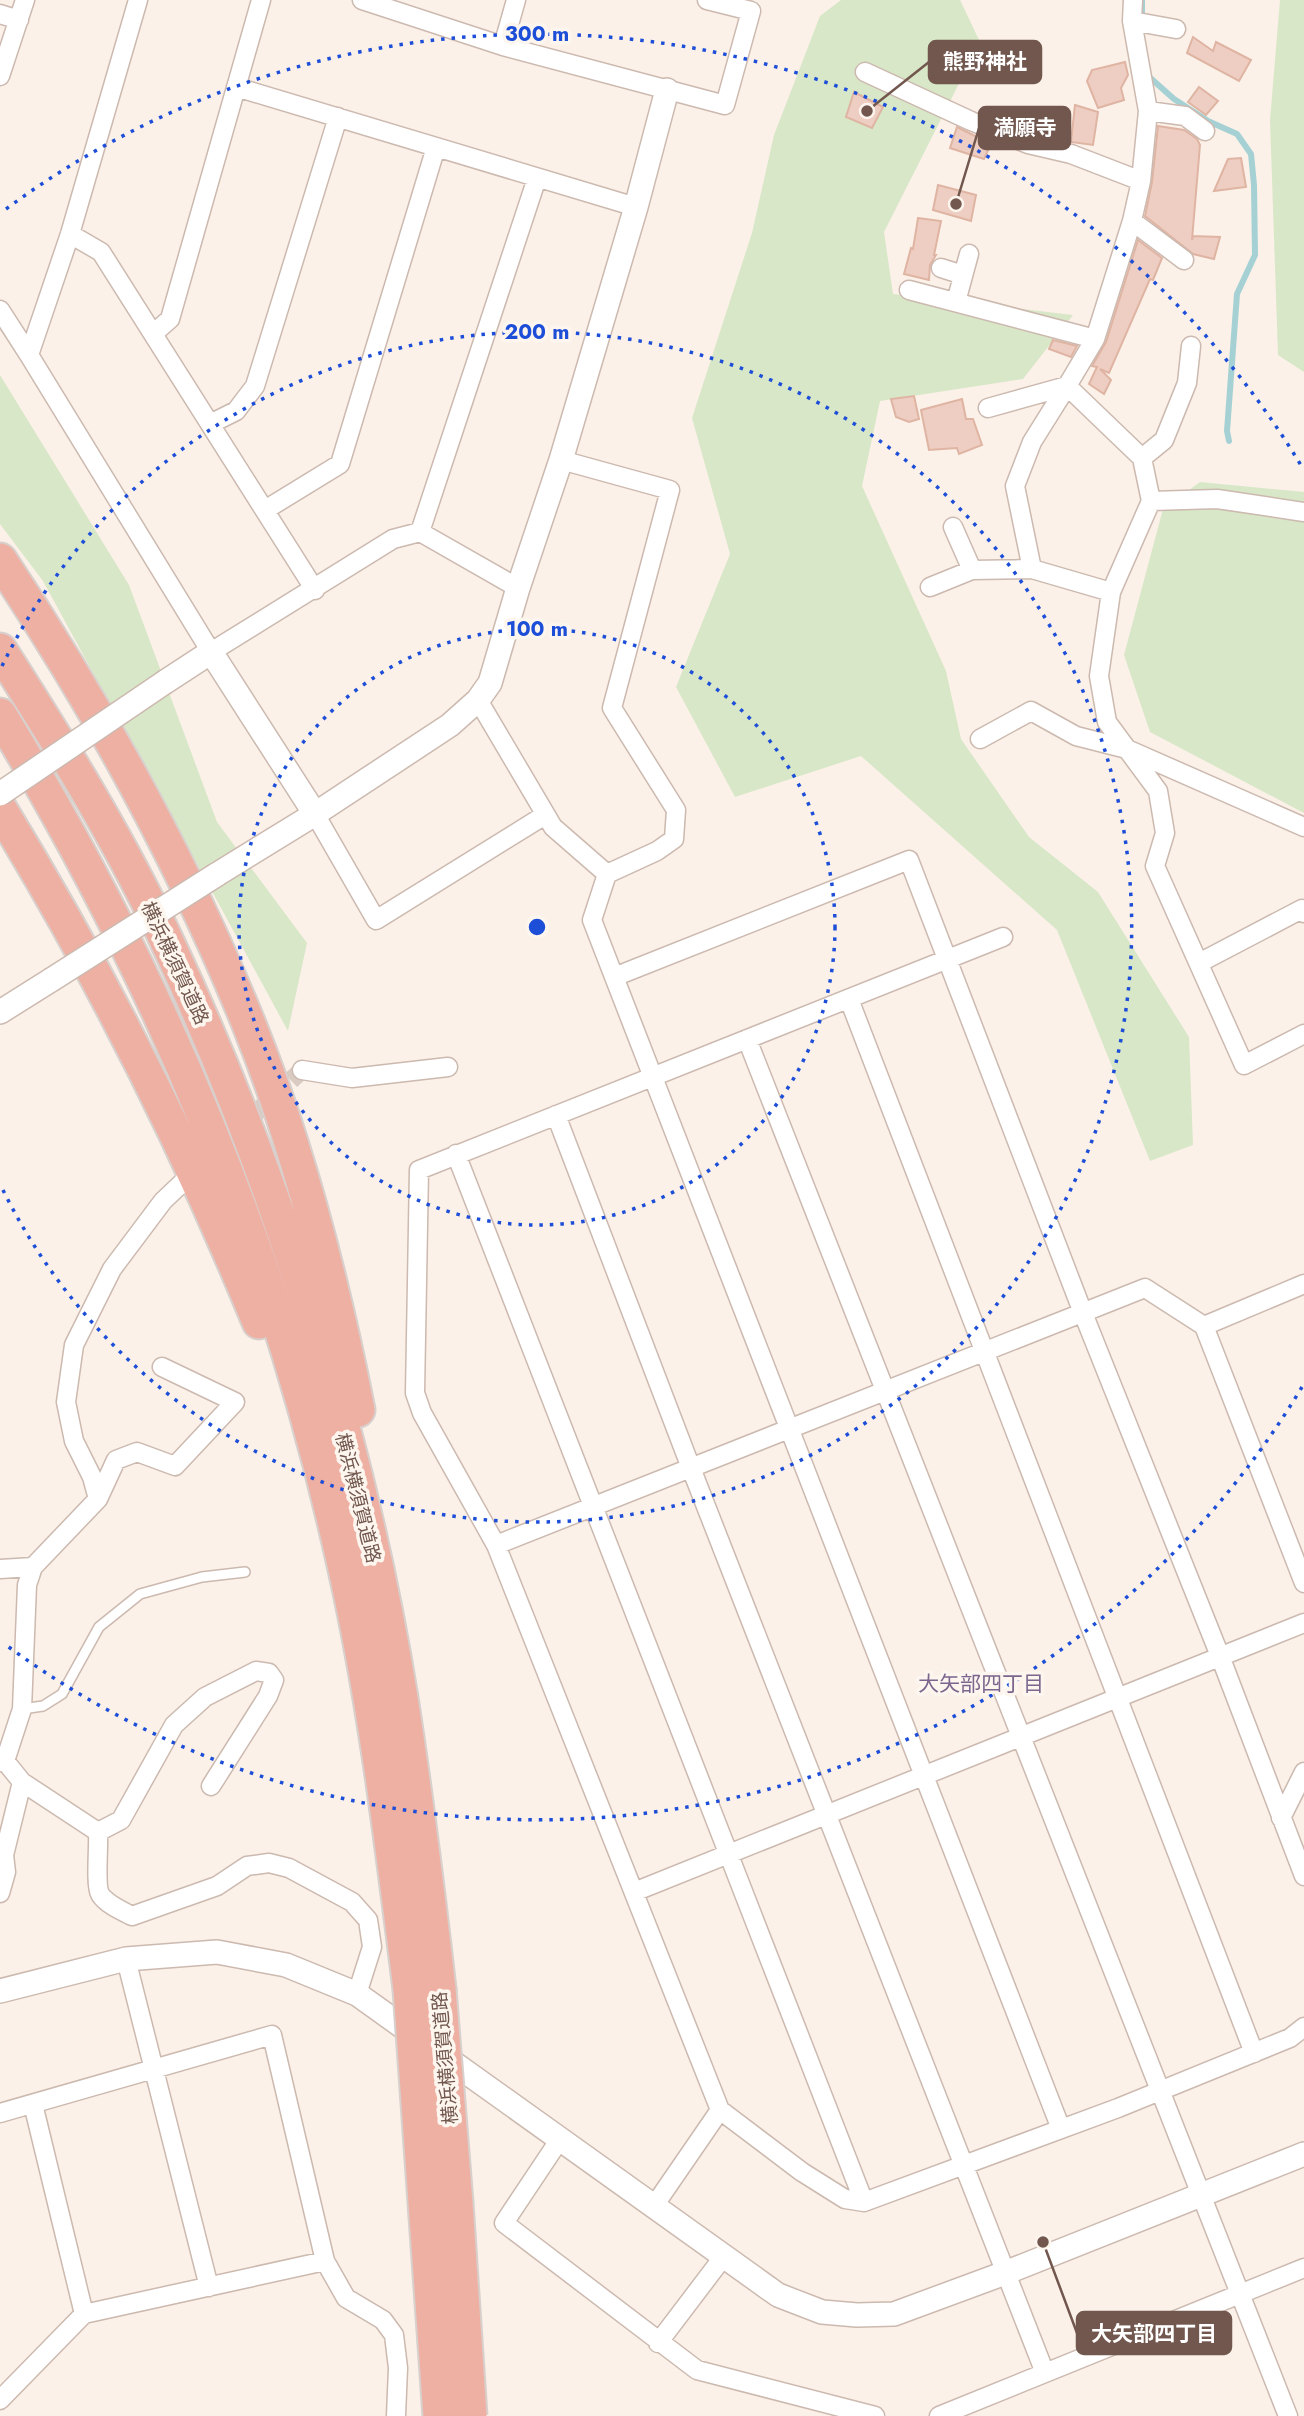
<svg xmlns="http://www.w3.org/2000/svg" width="1304" height="2416" font-family="Jost,'Noto Sans JP',sans-serif">
<style>
.green{fill:#d8e7c7}
.lines{fill:none;stroke-linecap:round;stroke-linejoin:round}
.stream{stroke:#a5d1d4;stroke-width:6}
.building{fill:#eecec2;stroke:#dfb4a3;stroke-width:2}
.minor-tunnel{stroke:#d9cac2;stroke-width:18;stroke-dasharray:18 9;stroke-linecap:butt}
.service-casing{stroke:#ccb9af;stroke-width:12}
.minor-casing{stroke:#ccb9af;stroke-width:21}
.tertiary-casing{stroke:#ccb9af;stroke-width:26}
.motorway-casing{stroke:#d8d0cd;stroke-width:37}
.service{stroke:#fff;stroke-width:9}
.minor{stroke:#fff;stroke-width:18}
.tertiary{stroke:#fff;stroke-width:23}
.motorway{stroke:#efb0a4;stroke-width:33}
.tertiary-bridge-casing{stroke:#ccb9af;stroke-width:26;stroke-linecap:butt}
.motorway-bridge-casing{stroke:#d8d0cd;stroke-width:37;stroke-linecap:butt}
.tertiary-bridge{stroke:#fff;stroke-width:23}
.motorway-bridge{stroke:#efb0a4;stroke-width:33}
.ring{fill:none;stroke:#1d4ed8;stroke-width:3.5;stroke-dasharray:3.5 7}
.labels{text-anchor:middle;dominant-baseline:central;stroke-width:7;stroke-linejoin:round;paint-order:stroke}
.street-label{font-size:19px;fill:#72574e;stroke:#fdf6ee}
.neighbourhood-label{font-size:21px;fill:#7c668e;stroke:#fdf6ee}
.centre{fill:#1d4ed8;stroke:#fdf6ee;stroke-width:3.5}
.ring-label{font-size:21px;text-anchor:middle;font-weight:bold;fill:#1d4ed8;stroke:#fdf6ee;stroke-width:7;stroke-linejoin:round;paint-order:stroke}
.leader{fill:none;stroke:#72574e;stroke-width:2.5}
.callout-dot{fill:#72574e;stroke:#fdf6ee;stroke-width:2.5}
.callout{fill:#72574e;stroke:#72574e;stroke-width:2.5}
.callout-label{font-size:21px;text-anchor:middle;font-weight:bold;fill:#fff}
</style>
<rect width="100%" height="100%" fill="#fbf1e8"/>
<path class="green" d="M841 0H960L980 42 884 232 893 294 1073 315 1023 379 880 401 862 486 946 671 961 739 1029 837 1098 892 1189 1037 1193 1145 1150 1161 1057 930 861 756 735 797 676 687 730 554 692 418 752 233 774 135 820 16Z
M1280 0H1304V372L1278 355 1270 120Z
M0 375 129 585 217 822 307 943 288 1031 43 581 0 524Z
M1200 482 1304 492V813L1150 732 1124 655 1163 509Z"/>
<g class="lines">
<path class="stream" d="M1142 22V0
M1147 75 1174 99 1208 121 1237 134 1251 154 1254 185 1255 255 1237 294 1227 431 1229 441"/>
</g>
<path class="building" d="M1193 37 1213 51 1216 42 1251 60 1239 81 1187 53Z
M1125 62 1128 75 1121 88 1124 100 1098 108 1087 81 1092 70Z
M1199 87 1218 101 1206 115 1188 102Z
M854 92 883 107 872 128 846 117Z
M1075 105 1098 112 1093 145 1071 142Z
M1158 126 1184 130 1197 139 1200 145 1192 240 1193 236 1220 237 1214 259 1193 254 1145 216 1152 182Z
M957 127 991 144 984 159 950 148Z
M1241 158 1246 187 1214 191 1228 159Z
M938 185 976 195 971 221 933 210Z
M918 218 941 221 934 255H936L930 265 929 280 904 274 911 248 913 249Z
M1138 240 1162 258 1153 280 1150 279 1109 373 1100 369 1111 380 1104 394 1089 384 1097 367 1092 366 1106 342Z
M1053 340 1077 346 1071 357 1049 349Z
M914 396 919 419 909 422 896 417 891 399Z
M962 399 966 419H973L982 445 959 454 957 448 929 450 921 410Z"/>
<g class="lines">
<path class="minor-tunnel" d="M212 1154 302 1070"/>
<g class="service-casing">
<path id="service" d="M22 1709 43 1706 62 1694 99 1627 140 1594 202 1577 245 1572"/>
</g>
<g class="minor-casing">
<path id="minor" d="M138 0 70 234 29 355 211 652 393 539 420 532 518 588
M362 0 503 46 725 105 751 11 707 0
M1133 0 1132 21 1148 111 1141 181 1132 221 1095 339 1067 386 1142 458
M0 14 19 20
M1132 21 1176 29
M503 46 516 0
M865 72 971 121 1028 144 1071 154 1141 181
M0 76 25 0
M236 87 636 207
M1148 111 1185 116 1205 131
M1132 221 1184 260
M70 234 101 252 315 590
M941 268 963 275
M909 290 1095 339
M956 302 969 254
M0 310 29 355
M153 334 170 319 261 0
M1191 346 1187 383 1164 440 1142 458 1151 501 1111 592 1099 676 1107 722 1158 791 1165 833 1155 866 1244 1065 1304 1034
M988 408 1067 386 1032 442 1015 486 1032 569
M210 424 236 411 255 386 338 117
M561 460 670 490 612 708 676 810 674 839 657 851 607 874
M1151 501 1217 499 1304 512
M265 510 340 464 436 147
M953 527 972 570
M420 532 537 178
M930 587 972 570 1032 569 1111 592
M478 700 553 827 607 874 592 920 1061 2129
M980 739 1031 711 1076 736 1127 749 1304 827
M315 814 376 920 545 815
M1003 937 419 1170 415 1393 422 1413 496 1545 720 2110 802 2172 845 2199 864 2202 1118 2108 1290 2038 1304 2027
M1199 963 1302 909 1304 913
M614 977 909 860 1083 1313 1220 1656 1304 1876
M849 999 1254 2053
M747 1039 1288 2416
M302 1070 352 1078 448 1067
M556 1115 691 1468 1045 2373
M456 1154 864 2202
M1204 1326 1304 1284
M98 1499 92 1477 74 1441 66 1402 74 1345 112 1269 163 1201 184 1181
M496 1545 1145 1288 1204 1326 1304 1583
M0 1569 33 1567
M5 1761 22 1709 27 1585 33 1567 98 1499 116 1460 137 1452 175 1466 235 1402 162 1367
M0 1762 5 1761 22 1782 98 1832
M211 1786 268 1696 274 1680 269 1673 256 1671 205 1697 174 1725 121 1820 98 1832C99 1845 95 1885 100 1894 106 1904 122 1911 132 1916L217 1886 247 1866 269 1863 289 1868 352 1902 368 1920 372 1947 357 1994
M1281 1818 1304 1772
M634 1892 1304 1623
M0 1893 6 1872 4 1855 22 1782
M126 1959 209 2287
M33 2104 84 2314
M0 2113 272 2035 325 2261 346 2298 383 2320 394 2335 398 2368 396 2416
M560 2139 504 2223 697 2370 875 2416
M654 2206 720 2110
M658 2343 724 2256
M0 2400 84 2314 325 2261
M939 2416 1304 2268"/>
</g>
<g class="tertiary-casing">
<path id="tertiary" d="M165 682 211 652 315 814
M216 875 315 814 450 725 478 700 490 683 518 588 561 460 636 207 667 90
M0 1012 51 980
M0 1991 126 1959 217 1952 286 1965 357 1994 778 2295 822 2312 857 2315 894 2314 1005 2273 1304 2154"/>
</g>
<g class="motorway-casing">
<path id="motorway" d="M0 560C100 710 183 861 250 1027 298 1147 333 1283 358 1410
M0 650C62 747 122 843 170 948 279 1182 360 1444 401 1698 416 1795 428 1892 439 1989
M0 715C162 982 275 1255 343 1560 375 1701 392 1846 410 1989
M0 809C100 973 186 1144 259 1322"/>
</g>
<use href="#service" class="service"/>
<use href="#minor" class="minor"/>
<use href="#tertiary" class="tertiary"/>
<use href="#motorway" class="motorway"/>
<g class="tertiary-bridge-casing">
<path id="tertiary-bridge" d="M0 794 165 682
M51 980 216 875"/>
</g>
<g class="motorway-bridge-casing">
<path id="motorway-bridge" d="M410 1989 440 2416
M439 1989 456 2203 470 2416"/>
</g>
<use href="#tertiary-bridge" class="tertiary-bridge"/>
<use href="#motorway-bridge" class="motorway-bridge"/>
</g>
<g class="ring">
<circle cx="537" cy="927" r="298"/>
<path d="M2 666A595 595 0 1 1 2 1188"/>
<path d="M1302 1387A893 893 0 0 1 6 1645M6 209A893 893 0 0 1 1302 467"/>
</g>
<g class="labels">
<g class="street-label">
<text transform="translate(175 963) rotate(65)">横浜横須賀道路</text>
<text transform="translate(358 1498) rotate(76)">横浜横須賀道路</text>
<text transform="translate(445 2058) rotate(-95)">横浜横須賀道路</text>
</g>
<g class="neighbourhood-label">
<text x="981" y="1684">大矢部四丁目</text>
</g>
</g>
<circle cx="537" cy="927" r="10" class="centre"/>
<g class="ring-label">
<text x="537" y="41">300 m</text>
<text x="537" y="339">200 m</text>
<text x="537" y="636">100 m</text>
</g>
<path class="leader" d="M867 111L929 62M956 204L979 128M1043 2242L1077 2333"/>
<g class="callout-dot">
<circle cx="867" cy="111" r="7"/>
<circle cx="956" cy="204" r="7"/>
<circle cx="1043" cy="2242" r="7"/>
</g>
<g class="callout">
<rect x="929" y="41" width="112" height="42" rx="7"/>
<rect x="979" y="107" width="91" height="42" rx="7"/>
<rect x="1077" y="2312" width="154" height="42" rx="7"/>
</g>
<g class="callout-label">
<text x="985" y="69">熊野神社</text>
<text x="1025" y="135">満願寺</text>
<text x="1154" y="2341">大矢部四丁目</text>
</g>
</svg>
